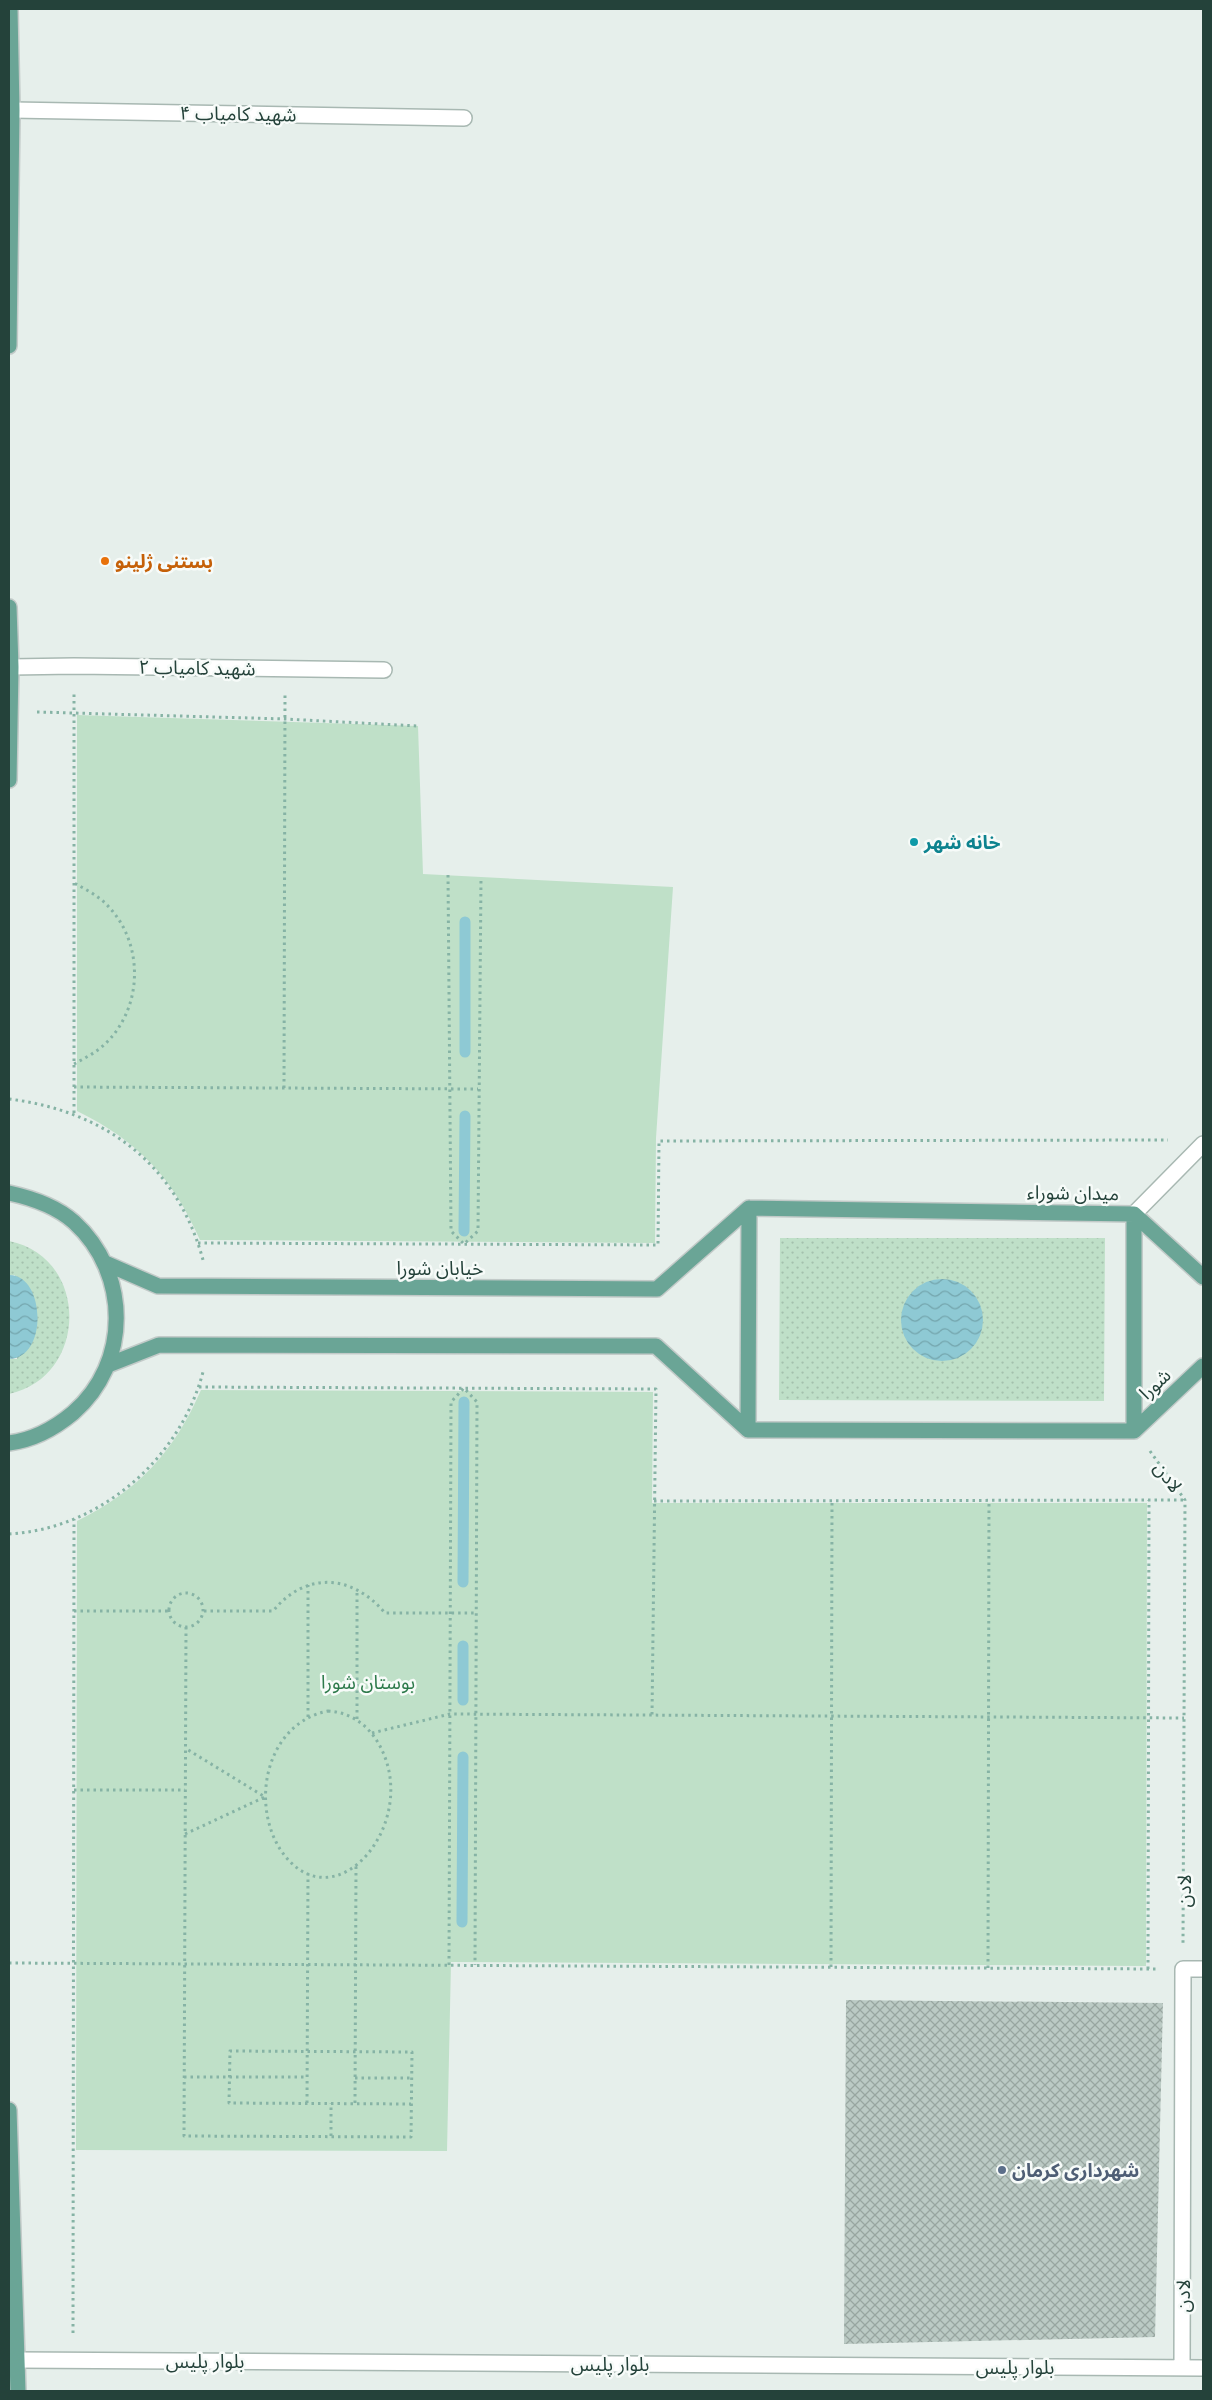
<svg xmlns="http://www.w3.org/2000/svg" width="1212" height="2400" font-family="Figtree,'Noto Sans Arabic',sans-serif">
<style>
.grass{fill:url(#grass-dots)}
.green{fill:#bfe0c8}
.water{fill:url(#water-waves)}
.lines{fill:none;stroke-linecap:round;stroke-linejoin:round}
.stream{stroke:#8ec9d4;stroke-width:11}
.building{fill:url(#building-cross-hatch)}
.minor-casing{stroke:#a8b8b2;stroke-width:18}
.major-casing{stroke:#c2cac8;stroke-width:18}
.path{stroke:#86b3a5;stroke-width:3;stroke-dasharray:2.5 4;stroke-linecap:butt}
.minor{stroke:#fff;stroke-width:15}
.major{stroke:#6aa596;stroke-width:15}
.food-dot{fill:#e8710a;stroke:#f7fbf9;stroke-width:2}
.culture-dot{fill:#0f9aa8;stroke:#f7fbf9;stroke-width:2}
.service-dot{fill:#5c6f8a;stroke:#f7fbf9;stroke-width:2}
.labels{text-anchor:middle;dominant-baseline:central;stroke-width:5;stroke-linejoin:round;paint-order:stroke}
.street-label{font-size:19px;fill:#24423a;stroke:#f7fbf9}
.food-label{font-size:19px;font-weight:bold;fill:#c56008;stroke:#f7fbf9;text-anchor:start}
.culture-label{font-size:19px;font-weight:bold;fill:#0d838f;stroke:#f7fbf9;text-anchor:start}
.park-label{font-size:19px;fill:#2d7a4b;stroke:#f7fbf9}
.service-label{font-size:19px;font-weight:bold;fill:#4e5e75;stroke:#f7fbf9;text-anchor:start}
</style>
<defs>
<pattern id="grass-dots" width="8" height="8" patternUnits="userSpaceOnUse" patternTransform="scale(1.25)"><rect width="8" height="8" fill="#bfe0c8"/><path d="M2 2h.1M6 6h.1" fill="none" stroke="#a4c1ad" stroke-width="1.8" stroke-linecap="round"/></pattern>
<pattern id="water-waves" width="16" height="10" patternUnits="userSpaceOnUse" patternTransform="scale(1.25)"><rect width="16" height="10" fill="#8ec9d4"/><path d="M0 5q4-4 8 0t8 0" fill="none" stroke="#74a5ad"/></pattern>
<pattern id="building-cross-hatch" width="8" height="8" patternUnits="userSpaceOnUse" patternTransform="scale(1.25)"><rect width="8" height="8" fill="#bbcac4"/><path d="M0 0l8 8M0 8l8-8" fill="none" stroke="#98a6a0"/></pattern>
</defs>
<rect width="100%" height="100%" fill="#e6efeb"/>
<path class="grass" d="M780 1238H1105L1104 1401 779 1400Z
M9 1241C90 1257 89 1377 9 1394V1359H17L15 1275H9Z"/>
<path class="green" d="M77 715 418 726 423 874 673 887 656 1138 655 1243 200 1240C173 1178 138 1141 77 1111Z
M201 1390 653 1392 652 1503H1147L1146 1966 451 1962 447 2151 76 2150 77 1521C138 1491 174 1452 201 1390Z"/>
<path class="water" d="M9 1275C45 1274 49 1358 9 1359Z
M901 1320a41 41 0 1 1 82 0a41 41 0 1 1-82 0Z"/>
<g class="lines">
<path class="stream" d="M465 1052V922
M464 1231 465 1116
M463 1582 464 1402
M463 1700V1646
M462 1922 463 1757"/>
</g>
<path class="building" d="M846 2000 1163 2003 1155 2337 844 2344Z"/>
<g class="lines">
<g class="minor-casing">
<path id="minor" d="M12 110 464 118
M11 667 74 666 384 670
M1134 1214 1203 1144
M17 2360 1203 2368
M1182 2368 1183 1969H1203"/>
</g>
<g class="major-casing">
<path id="major" d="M9 346 12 110 10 9
M9 607 11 667 9 780
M9 1193C32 1198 56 1206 74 1222 130 1273 131 1363 73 1413 55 1428 33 1440 9 1443
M1134 1214 1203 1277
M105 1263 158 1286 657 1289 749 1208
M108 1365 159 1345 656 1346 748 1430
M748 1430 749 1208 1134 1214
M748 1430 1134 1431V1214
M1134 1431 1203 1366
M9 2110 18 2391"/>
</g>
<path class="path" d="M37 712 285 719 418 726
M448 875 451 1231 464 1244 478 1231 481 877
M74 1064C85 1058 97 1052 106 1043 144 1006 144 941 106 904 97 895 85 889 74 883
M74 1087 478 1089
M284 1088 285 695
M9 1099C105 1111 177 1164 203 1260
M74 1113V692
M198 1243 658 1245 659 1141 1168 1140
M199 1387 656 1389 652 1715
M1150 1451 1185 1500 1183 1943
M654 1501 1185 1500
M9 1534C100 1529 180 1459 203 1372
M169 1610a17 17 0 1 1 34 0a17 17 0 1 1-34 0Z
M74 1611H169
M204 1611H273C306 1571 352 1574 385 1613H477
M186 1627 184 2136 411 2137 412 2052 230 2051 229 2103 411 2104
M328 1711C348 1712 366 1723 377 1741 426 1820 333 1930 280 1849 250 1801 267 1723 328 1711Z
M308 1717V1585
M357 1719V1589
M372 1733 450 1714 1184 1718
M74 1790H185
M185 1834 265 1797 185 1748
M9 1963 1157 1969
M449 1965 451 1402 464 1388 477 1402 475 1965
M831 1967 832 1500
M988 1968 989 1500
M1148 1969 1149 1500
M184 2077H307
M355 2078H411
M307 2103 308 1873
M355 2103 356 1866
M331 2136V2103
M73 2333 74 1519"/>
<use href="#minor" class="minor"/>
<use href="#major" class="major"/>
</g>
<circle class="food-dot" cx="105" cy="561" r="5"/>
<circle class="culture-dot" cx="914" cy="842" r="5"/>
<circle class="service-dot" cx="1002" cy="2170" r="5"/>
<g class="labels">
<g class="street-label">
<text transform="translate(238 114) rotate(1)">شهید کامیاب ۴</text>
<text transform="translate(197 668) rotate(1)">شهید کامیاب ۲</text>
<text transform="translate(1073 1193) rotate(1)">میدان شوراء</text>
<text x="440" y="1268">خیابان شورا</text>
<text transform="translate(1155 1384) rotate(-43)">شورا</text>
<text transform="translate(1168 1477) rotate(54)">لادن</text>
<text transform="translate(1184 1891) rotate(-90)">لادن</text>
<text transform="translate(1183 2296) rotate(-90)">لادن</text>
<text x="205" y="2361">بلوار پلیس</text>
<text x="610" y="2364">بلوار پلیس</text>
<text x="1015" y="2367">بلوار پلیس</text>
</g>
<g class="food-label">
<text x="115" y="561">بستنی ژلینو</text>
</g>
<g class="culture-label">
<text x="924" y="842">خانه شهر</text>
</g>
<g class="park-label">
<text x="368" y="1682">بوستان شورا</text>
</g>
<g class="service-label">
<text x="1012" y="2170">شهرداری کرمان</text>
</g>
</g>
<rect width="1212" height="2400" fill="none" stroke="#24423a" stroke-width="20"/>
</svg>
